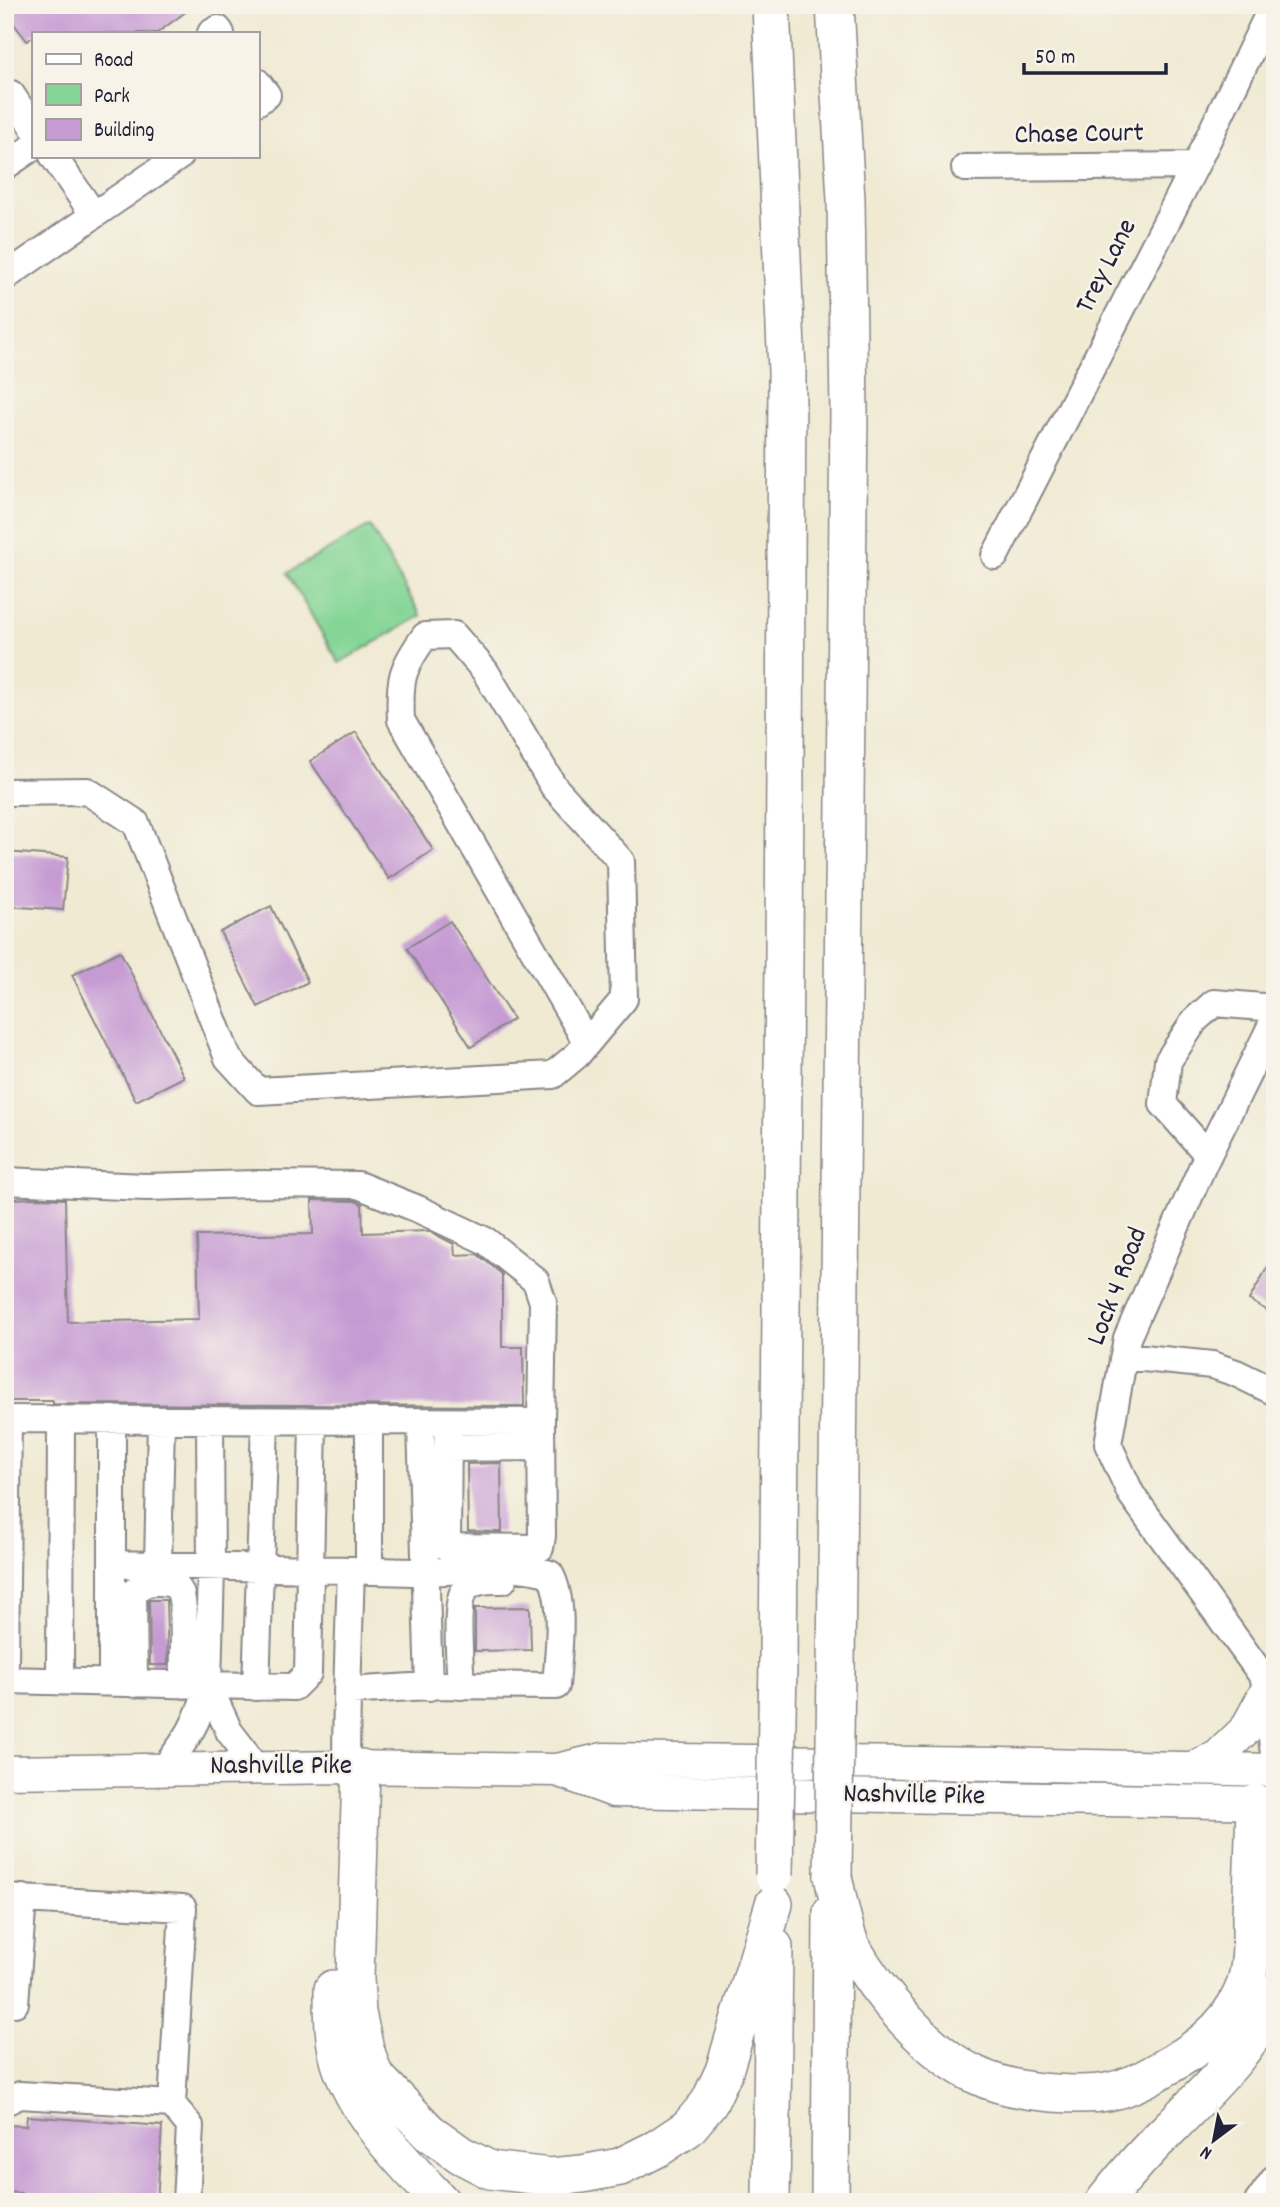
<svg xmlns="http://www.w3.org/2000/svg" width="1280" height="2207" font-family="Dekko,sans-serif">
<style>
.green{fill:#84d596;stroke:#537c68;stroke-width:2}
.building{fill:#c69bd4}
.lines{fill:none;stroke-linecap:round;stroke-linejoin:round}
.minor-casing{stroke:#898687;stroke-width:30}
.major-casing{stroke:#898687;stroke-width:35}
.highway-casing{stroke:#898687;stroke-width:40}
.minor{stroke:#fff;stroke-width:26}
.major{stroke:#fff;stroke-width:32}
.highway{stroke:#fff;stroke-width:37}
.highway-bridge-casing{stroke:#898687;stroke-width:40;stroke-linecap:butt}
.highway-bridge{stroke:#fff;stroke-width:37}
.labels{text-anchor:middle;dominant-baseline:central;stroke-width:5;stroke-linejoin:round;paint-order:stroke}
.street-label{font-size:28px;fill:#22223b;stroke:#f7f3e8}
</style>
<rect width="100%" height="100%" fill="#f7f3e8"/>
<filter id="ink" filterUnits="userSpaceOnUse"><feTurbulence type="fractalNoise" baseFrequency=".0143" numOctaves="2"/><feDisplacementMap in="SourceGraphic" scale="14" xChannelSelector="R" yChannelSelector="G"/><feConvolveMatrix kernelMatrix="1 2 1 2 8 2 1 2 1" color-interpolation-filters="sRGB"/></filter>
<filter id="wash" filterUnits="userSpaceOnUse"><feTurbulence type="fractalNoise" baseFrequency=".00686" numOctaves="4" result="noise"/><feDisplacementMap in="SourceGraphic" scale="28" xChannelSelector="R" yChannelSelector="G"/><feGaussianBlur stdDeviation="1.57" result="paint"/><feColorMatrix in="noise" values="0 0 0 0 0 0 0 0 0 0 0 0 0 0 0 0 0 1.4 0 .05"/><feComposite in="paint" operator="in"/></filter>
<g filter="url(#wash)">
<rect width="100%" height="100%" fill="#f0ead3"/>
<path class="green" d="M370 526 421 616 339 663 287 573Z"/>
<g id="blocks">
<path class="building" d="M5 5H195L157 33H33V37L27 41 14 24 5 29Z
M356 732 433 850 389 879 310 761Z
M5 852 68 857 63 910 5 906Z
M271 906 308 982 258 1007 220 932Z
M450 921 513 1019 471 1047 407 948Z
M120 951 184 1077 136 1101 72 975Z
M39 1198 65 1199 68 1322 199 1319 197 1236 313 1234 312 1200 355 1201 362 1204 363 1233 429 1231 454 1244 455 1255 477 1254 502 1274V1347H523L524 1406 53 1404V1401H5V1199Z
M1275 1254V1315L1249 1300Z
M501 1463 502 1532 468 1531 467 1464Z
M149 1600H166L168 1665H150Z
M530 1607 531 1650 475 1651V1608Z
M27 2116 162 2126 157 2202H20L21 2193 5 2192V2125L26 2126Z"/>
</g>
</g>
<g filter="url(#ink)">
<use href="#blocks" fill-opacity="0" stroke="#898687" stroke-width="2"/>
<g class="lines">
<g class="minor-casing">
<path id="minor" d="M211 33 218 29 221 33
M257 82 267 95 257 102
M5 98 11 94 33 127
M5 166 33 147
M965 168 1195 166
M94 215 180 156
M5 277 94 215 53 156
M995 556 1195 166 1273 5
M5 792 87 791 136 823 228 1058 258 1091 553 1075 577 1055 624 999 621 861 554 787 485 671 454 635 425 636C401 669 399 680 401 720L587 1043
M1275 1018 1204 1163 1127 1338 1108 1444 1131 1494 1264 1678 1275 1761
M1208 1155 1163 1104 1168 1061 1195 1020 1214 1003 1275 1008
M5 1181 146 1187 255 1184 358 1185 418 1209 486 1241 536 1281 543 1302 541 1422 5 1419
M1124 1356 1212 1365 1236 1373 1275 1392
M112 1419V1683
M369 1422V1571
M421 1423 429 1687
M448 1423 447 1547 540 1548 542 1536 541 1422
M448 1448 541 1447
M113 1564 351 1570
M158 1565 161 1421
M5 1664 8 1419
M5 1680 208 1685 211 1567 210 1422
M60 1681 61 1419
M134 1684 133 1593C140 1585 147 1582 157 1582 166 1582 176 1583 180 1592 186 1605 183 1667 184 1685
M208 1685 294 1687 308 1673 313 1422
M208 1685 229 1731 242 1748 255 1768
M461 1686C460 1667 455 1607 463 1593 471 1579 489 1580 503 1580
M256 1687 265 1422
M346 1767C346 1702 349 1636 351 1570 376 1571 402 1572 427 1572 467 1571 511 1561 550 1574 566 1603 558 1653 556 1686L444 1685 347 1691
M163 1770C187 1739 198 1724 208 1685
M5 1898 183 1908 172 2104 190 2126 186 2202
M5 2002 15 2003 23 1898
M5 2102 20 2095 172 2104
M1258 2202 1275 2178"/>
</g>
<g class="major-casing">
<path id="major" d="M1192 1768 1217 1757 1246 1729 1266 1692
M557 1770 614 1791 1275 1803
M5 1772 346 1767 557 1770 603 1759 1000 1764 1275 1770"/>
</g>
<g class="highway-casing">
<path id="highway" d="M771 5 787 372 784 959 778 1663
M835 5 846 200 849 412 836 1669
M361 1768 355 1979 357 2013 365 2049 374 2075 429 2132 461 2155 490 2170 550 2177 582 2174 620 2167 658 2148 688 2128 709 2103 724 2071 774 1904
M833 1876C837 1895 844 1932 852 1948 878 1993 928 2053 976 2075 1000 2087 1027 2091 1053 2093 1098 2096 1120 2094 1159 2071 1193 2052 1226 2030 1242 1993 1253 1969 1251 1939 1251 1914 1253 1877 1254 1840 1255 1803
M333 1989C333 2013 333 2046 342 2069 362 2121 403 2162 441 2202
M771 2202 774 1947
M830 2202 832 1912
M1104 2202C1125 2175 1148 2149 1173 2125 1214 2083 1253 2048 1275 1992"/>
</g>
<use href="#minor" class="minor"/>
<use href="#major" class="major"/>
<use href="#highway" class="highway"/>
<g class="highway-bridge-casing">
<path id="highway-bridge" d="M774 1875 778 1663
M833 1876 836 1669"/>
</g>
<use href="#highway-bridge" class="highway-bridge"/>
</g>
</g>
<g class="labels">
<g class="street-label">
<text transform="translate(1079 136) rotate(-1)">Chase Court</text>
<text transform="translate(1108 267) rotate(-63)">Trey Lane</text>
<text transform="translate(1119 1287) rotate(-69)">Lock 4 Road</text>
<text x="281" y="1768">Nashville Pike</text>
<text transform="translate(914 1797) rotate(1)">Nashville Pike</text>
</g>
</g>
<rect width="1280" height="2207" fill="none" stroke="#f7f3e8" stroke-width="28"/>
<rect x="32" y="32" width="228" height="126" fill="#f7f3e8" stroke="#a29fa3" stroke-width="2"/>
<rect x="46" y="54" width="35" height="10" fill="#ffffff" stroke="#a29fa3" stroke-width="2"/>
<text x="94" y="66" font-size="21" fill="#22223b">Road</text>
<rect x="46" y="84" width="35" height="21" fill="#84d596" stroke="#a29fa3" stroke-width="2"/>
<text x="94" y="102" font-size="21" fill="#22223b">Park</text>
<rect x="46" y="119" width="35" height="21" fill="#c69bd4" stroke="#a29fa3" stroke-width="2"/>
<text x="94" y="136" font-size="21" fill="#22223b">Building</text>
<g transform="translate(1214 2140) rotate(212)" stroke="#f7f3e8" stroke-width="5" paint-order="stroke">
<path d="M0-5L12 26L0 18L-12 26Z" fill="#22223b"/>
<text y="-10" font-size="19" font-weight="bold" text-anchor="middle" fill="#22223b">N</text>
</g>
<path d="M1024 63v10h142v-10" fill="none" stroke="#22223b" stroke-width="3.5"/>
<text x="1035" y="63" font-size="21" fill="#22223b" stroke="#f7f3e8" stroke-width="5" paint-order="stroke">50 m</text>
</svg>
